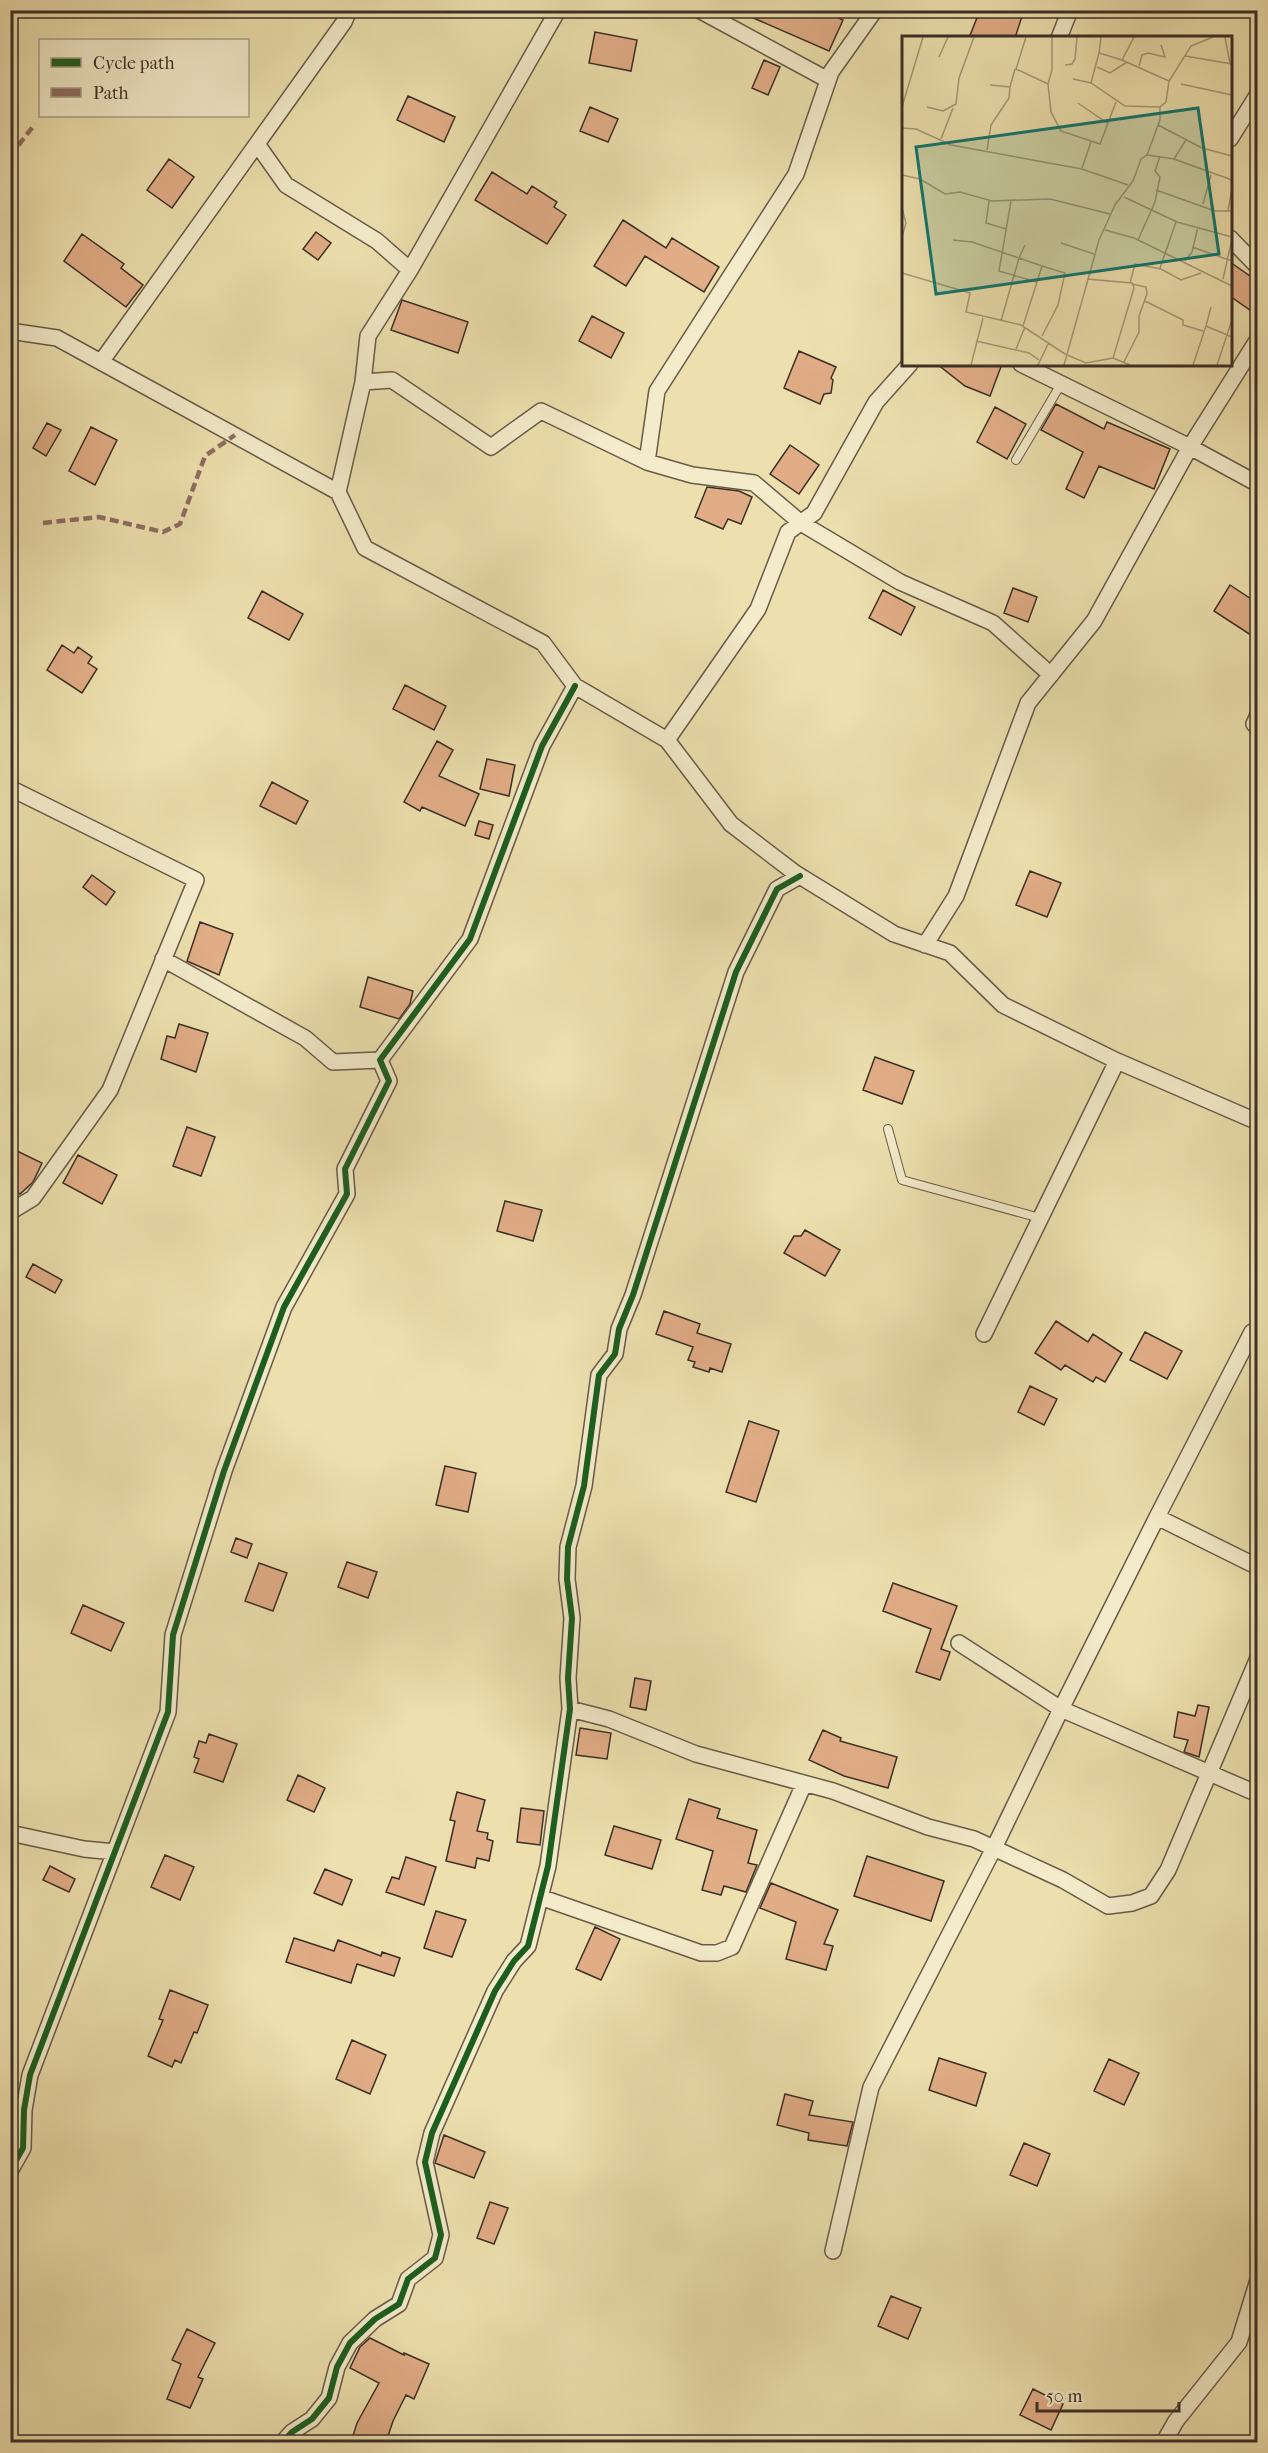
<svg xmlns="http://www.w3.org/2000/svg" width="1268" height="2453" font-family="'IM FELL French Canon',serif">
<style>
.building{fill:#e1ad87;stroke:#3b2f27;stroke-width:1.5}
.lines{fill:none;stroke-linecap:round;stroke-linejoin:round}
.service-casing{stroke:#685b49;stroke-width:10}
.minor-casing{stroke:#685b49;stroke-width:18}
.service{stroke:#f3ebca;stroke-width:8}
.minor{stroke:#f3ebca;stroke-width:15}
.quiet{stroke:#8d6e63;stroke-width:4.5;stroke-dasharray:9 4.5;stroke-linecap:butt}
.cycleway-casing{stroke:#f3ebca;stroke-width:10}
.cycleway{stroke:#1b5e20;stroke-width:6}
.inset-road{fill:none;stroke:#a69978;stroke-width:1.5}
.view{fill:#0f766e;fill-opacity:0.15;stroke:#0f766e;stroke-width:3}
.inset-edge{fill:none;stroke:#3b2f27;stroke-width:3}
</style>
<rect width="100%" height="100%" fill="#ede0ae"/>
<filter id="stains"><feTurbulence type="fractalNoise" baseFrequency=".00333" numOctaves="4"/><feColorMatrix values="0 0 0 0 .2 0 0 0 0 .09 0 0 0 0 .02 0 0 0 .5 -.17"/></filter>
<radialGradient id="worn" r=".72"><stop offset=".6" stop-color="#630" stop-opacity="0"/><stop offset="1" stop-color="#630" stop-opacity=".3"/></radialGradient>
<path class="building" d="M735 10H822L843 20 829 51Z
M980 10H1024L1015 38H969Z
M595 32 637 40 631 71 589 63Z
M764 60 780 67 768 95 752 88Z
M408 96 455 117 444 142 397 120Z
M590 107 618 119 608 142 580 131Z
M169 159 194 177 172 208 147 190Z
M492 172 527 194 532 186 557 202 554 207 566 215 547 244 475 200Z
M623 220 666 248 672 238 719 267 704 292 645 256 626 286 594 266Z
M316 232 331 243 318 260 303 249Z
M82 234 124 264 121 268 143 285 126 307 64 261Z
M1230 262 1257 281V315L1230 296Z
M402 300 468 322 458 353 391 330Z
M592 316 624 333 611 358 579 341Z
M799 351 836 367 831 378 833 380 831 393 824 394 820 404 784 388Z
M937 364H1002L990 396 965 386Z
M1056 404 1104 429 1107 422 1170 449 1154 489 1099 466 1084 498 1066 489 1083 452 1041 430Z
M995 407 1026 424 1007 459 977 442Z
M47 423 61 430 46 456 33 448Z
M91 427 117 440 95 485 69 471Z
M790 445 819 465 799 494 770 474Z
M707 487 739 491 752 497 741 524 728 519 723 529 695 517Z
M1230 585 1257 603V639L1214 611Z
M1013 588 1037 597 1028 622 1004 613Z
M883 590 915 607 901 635 869 618Z
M262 591 303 614 289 640 248 618Z
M62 645 74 653 78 647 92 657 88 663 97 669 82 693 47 670Z
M405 685 446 706 434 730 393 709Z
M437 741 453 750 439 776 479 794 465 826 422 807 420 811 404 802Z
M487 759 515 765 509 796 480 789Z
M272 782 308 801 296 824 260 806Z
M479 821 493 825 489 839 475 835Z
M1030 871 1061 883 1047 917 1016 905Z
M92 875 115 892 106 905 83 887Z
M200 922 233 934 219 975 187 961Z
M368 977 413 991 410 1004 399 1019 360 1007Z
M179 1024 208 1033 196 1072 161 1059 167 1036 175 1038Z
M875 1057 914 1071 902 1104 863 1090Z
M187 1127 215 1137 201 1176 173 1166Z
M15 1150 42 1163 33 1182 20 1194 10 1189V1159Z
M78 1155 117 1175 102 1204 63 1183Z
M505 1201 542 1210 533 1241 497 1231Z
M805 1230 840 1250 825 1276 784 1253 794 1236H801Z
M33 1264 62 1280 55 1293 26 1277Z
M664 1311 700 1324 697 1333 731 1344 722 1372 710 1368 709 1372 693 1367 695 1362 688 1360 693 1347 656 1334Z
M1056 1321 1088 1342 1093 1334 1122 1353 1105 1382 1096 1377 1093 1382 1065 1365 1061 1370 1035 1353Z
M1145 1332 1182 1351 1167 1379 1130 1360Z
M1030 1386 1057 1399 1044 1425 1018 1412Z
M749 1421 779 1431 756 1502 726 1492Z
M445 1466 476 1473 468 1512 436 1505Z
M236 1538 252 1544 247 1558 231 1552Z
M347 1562 377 1572 368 1598 338 1587Z
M259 1563 287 1573 273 1611 245 1601Z
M893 1583 957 1606 941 1649 950 1652 940 1680 916 1672 931 1629 883 1611Z
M83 1605 124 1623 111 1651 71 1633Z
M635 1678 651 1681 646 1710 630 1707Z
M1198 1705 1209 1707 1199 1757 1184 1752 1188 1740 1174 1737 1178 1712 1195 1716Z
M580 1728 611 1733 607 1759 576 1755Z
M823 1730 841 1738 840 1741 897 1757 888 1788 844 1776 809 1760Z
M209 1734 237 1744 223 1782 194 1772 199 1759 194 1757 199 1741 206 1743Z
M298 1775 325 1788 314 1812 287 1800Z
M457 1792 485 1800 477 1831 488 1833 487 1839 493 1841 489 1861 477 1858 475 1868 446 1861 455 1821 450 1820Z
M689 1799 720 1809 717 1818 757 1830 748 1863 757 1865 746 1892 724 1886 721 1895 702 1890 713 1851 676 1839Z
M521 1808 544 1811 540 1845 517 1842Z
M614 1826 661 1840 652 1869 605 1855Z
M165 1855 194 1867 180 1900 151 1887Z
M867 1856 944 1881 931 1921 854 1896Z
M406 1857 436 1867 424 1905 386 1892 392 1877 399 1879Z
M50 1866 75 1879 69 1892 43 1880Z
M325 1869 352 1880 342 1905 314 1893Z
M771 1883 838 1910 824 1944 833 1946 826 1970 786 1959 796 1922 760 1908Z
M436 1911 466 1920 452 1957 424 1948Z
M595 1927 620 1939 601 1980 576 1969Z
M294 1938 334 1951 338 1940 381 1956 382 1952 400 1958 394 1976 357 1964 351 1983 286 1962Z
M170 1990 208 2005 197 2033 194 2032 181 2063 175 2060 172 2067 148 2056 163 2020 159 2019Z
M352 2040 386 2055 370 2094 336 2079Z
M939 2058 986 2073 976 2106 929 2090Z
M1109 2059 1139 2073 1124 2105 1094 2091Z
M785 2094 813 2101 809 2115 853 2122 847 2146 808 2140 809 2133 777 2125Z
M444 2135 485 2152 474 2178 435 2163Z
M1024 2143 1050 2154 1037 2186 1010 2175Z
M490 2202 508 2208 494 2244 477 2238Z
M891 2296 921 2308 908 2339 878 2326Z
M187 2329 215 2343 198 2377 203 2379 190 2408 167 2399 181 2364 172 2360Z
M370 2338 404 2355V2353L429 2364 414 2399 406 2395 393 2421 386 2442H351L357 2423 379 2383 350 2368 360 2347Z
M1033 2389 1063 2404 1051 2430 1020 2415Z"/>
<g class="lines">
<g class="service-casing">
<path id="service" d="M1016 460 1061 384
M888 1129 902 1180 1040 1218"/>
</g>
<g class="minor-casing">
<path id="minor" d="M699 10 828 80
M1059 38 1070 10
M1230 139 1258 94
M257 144 286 185 377 241 410 270 368 336 363 382 338 492
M1230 238 1258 267
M410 270 558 10
M10 331 57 338 338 492 365 548 543 643 575 686 667 740 731 824 795 873 894 934 950 953 1003 1005 1117 1061 1258 1122
M101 362 344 22 349 10
M1021 364 1190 447 1258 484
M363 382 392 380 491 447 541 411 647 462 692 475 754 483 801 523 900 582 993 623 1051 675
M647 462 657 391 796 174 831 72 875 10
M1258 715 1254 724 1258 726
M667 740 758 609 788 532 814 513 876 402 910 364
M10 788 196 880 110 1090 33 1198 10 1212
M925 945 956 896 1028 703 1094 621 1190 447 1258 339
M163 959 305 1038 333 1062 380 1060
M984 1334 1117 1061
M1258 1334 1252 1332 1157 1517 1258 1567
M959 1643 1061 1709 1157 1517
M570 1709 609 1719 696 1754 833 1791 928 1827 974 1839 1063 1880 1108 1906 1132 1903 1151 1896 1168 1870 1258 1658
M10 1833 84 1849 115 1852
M540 1897 701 1953H717L732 1947 804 1784
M10 2171 23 2148 24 2110 30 2075 168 1712 173 1635 224 1471 284 1307 347 1194 345 1169 389 1081 380 1060 470 939 542 746 575 686
M833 2251 871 2087 994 1848 1061 1709 1258 1794
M283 2442 292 2432 312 2419 329 2398 337 2367 350 2343 375 2319 399 2304 408 2279 435 2258 441 2235 425 2162 432 2133 495 1991 514 1961 528 1946 548 1866 570 1709 568 1678 572 1618 567 1579 568 1547 584 1486 599 1375 615 1354 619 1329 633 1295 736 972 777 889 800 876
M1164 2442 1176 2421 1239 2342 1258 2280"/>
</g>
<use href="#service" class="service"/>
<use href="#minor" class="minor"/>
<path class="quiet" d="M10 156 35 124
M43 523 99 517 163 532 180 524 205 456 235 435"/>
<g class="cycleway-casing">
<path id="cycleway" d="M10 2171 23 2148 24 2110 30 2075 168 1712 173 1635 224 1471 284 1307 347 1194 345 1169 389 1081 380 1060 470 939 542 746 575 686
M283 2442 292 2432 312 2419 329 2398 337 2367 350 2343 375 2319 399 2304 408 2279 435 2258 441 2235 425 2162 432 2133 495 1991 514 1961 528 1946 548 1866 570 1709 568 1678 572 1618 567 1579 568 1547 584 1486 599 1375 615 1354 619 1329 633 1295 736 972 777 889 800 876"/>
</g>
<use href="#cycleway" class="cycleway"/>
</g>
<g transform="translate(902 36)">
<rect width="330" height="330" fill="#ede0ae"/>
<path class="inset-road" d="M124 1 114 33 146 48 150 34V1M199 1 197 17 220 24 232 1M323 1 328 28M283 20 330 28M37 21 46 1M220 24 267 45M163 29 170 28 173 23 175 1M237 30 240 19 246 17 263 21 259 9M195 31 208 37 225 26M171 43 189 47 223 70 258 71M189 47 197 17M146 48 149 76 159 95 198 108 214 66M279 48 330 59M88 49 108 51 113 33M176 67 205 87M0 71 21 1M25 71 41 75 54 68 57 42 72 1M256 89 300 112 330 120M0 92 14 93 49 109 180 133 226 149M39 103 51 72M85 114 89 89 107 62 108 51M245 119 272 123 284 104M272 123 330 144M180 132 189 106M0 139 18 143 43 158 58 156 90 165 148 163 208 178M254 154 313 175H330M222 161 275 186 330 201M87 165 84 187 104 193M109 165 97 235 135 246 140 230 163 237 156 269 140 300M301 168 309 139M0 172 4 187 0 201M326 174 330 153M203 194 232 202 330 250M51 204 70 206 117 222 99 285M236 204 253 166 258 141 253 135 258 120M159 207 192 218M123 209 117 222 140 230M290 211 330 225M283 225 290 216 296 191M258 232 274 186M0 237 68 257 64 276 119 289 163 318 184 327 211 322 228 329M185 243 230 247 232 252 211 322M321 243 330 203M228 247 233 228 259 233 279 244 299 237M243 265 281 284V289L301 295M121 290 135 246M304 290 309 271M74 305 127 317 137 324M114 313 123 291M222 326 237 296V280L245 258 244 251 230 248M69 329 81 282M136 329 147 306M162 329 197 204 213 169 231 145 239 123 245 119 258 84V71L264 66 267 45 289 10 311 1M291 329 304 290 330 301M315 329 330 284"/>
<path class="view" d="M296 72 317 218 34 258 14 111Z"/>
<rect width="330" height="330" class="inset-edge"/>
</g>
<rect width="1268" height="2453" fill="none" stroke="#ede0ae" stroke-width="36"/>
<rect x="12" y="12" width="1244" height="2429" fill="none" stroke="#3b2f27" stroke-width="3"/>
<rect x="18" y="18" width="1232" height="2417" fill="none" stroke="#3b2f27" stroke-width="1.5"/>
<rect x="39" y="39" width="210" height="78" fill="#f3ebca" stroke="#a9a089" stroke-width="1.5"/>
<rect x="51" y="58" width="30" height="9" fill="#1b5e20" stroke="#a9a089" stroke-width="1.5"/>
<text x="93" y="69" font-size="18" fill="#3b2f27">Cycle path</text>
<rect x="51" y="88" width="30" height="9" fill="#8d6e63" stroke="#a9a089" stroke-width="1.5"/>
<text x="93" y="99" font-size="18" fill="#3b2f27">Path</text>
<path d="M1037 2402v9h142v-9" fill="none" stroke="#3b2f27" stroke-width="3"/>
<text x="1046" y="2402" font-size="18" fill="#3b2f27" stroke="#f3ebca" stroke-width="4.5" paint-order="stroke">50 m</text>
<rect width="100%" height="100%" filter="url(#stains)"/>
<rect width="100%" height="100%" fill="url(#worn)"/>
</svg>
